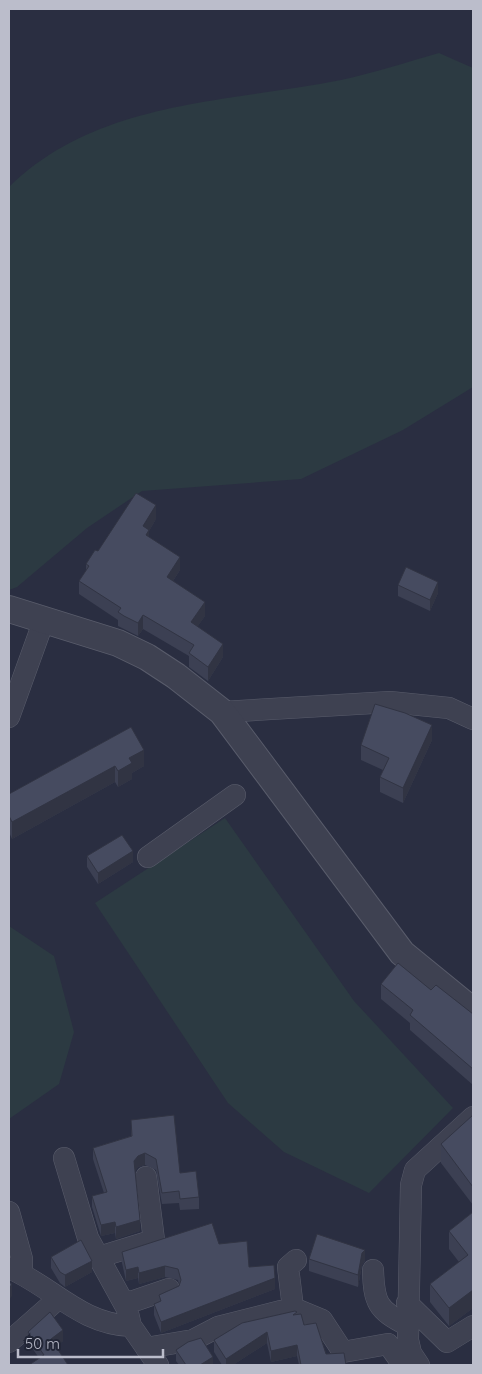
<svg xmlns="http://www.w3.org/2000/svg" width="482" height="1374" font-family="Quicksand,sans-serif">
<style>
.green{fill:#2c3a42}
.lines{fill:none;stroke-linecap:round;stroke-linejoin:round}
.minor-casing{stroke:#595c6b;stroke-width:22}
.tertiary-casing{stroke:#595c6b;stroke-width:28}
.minor{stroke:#3e4151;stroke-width:21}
.tertiary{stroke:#3e4151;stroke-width:26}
.wall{fill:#3c4053}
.shaded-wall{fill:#313443}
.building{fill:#464b60;stroke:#313443}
</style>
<rect width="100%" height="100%" fill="#2a2e41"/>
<path class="green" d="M439 53 473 68V387L403 430 301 479 142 491 87 528 17 587 9 590V187C98 100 226 103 341 80 374 73 407 62 439 53Z
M225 818 354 1001 453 1108 369 1193 284 1152 228 1103 95 903Z
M9 926 54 956 74 1032 59 1084 9 1119Z"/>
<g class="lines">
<g class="minor-casing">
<path id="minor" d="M222 712 390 702 449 708 473 719
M9 717 44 620
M148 857 235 795
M64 1158 88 1238 127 1309 131 1326
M9 1212 22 1259V1274
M99 1257 154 1240 146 1177
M9 1268C53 1287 80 1324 131 1326L158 1365
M373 1270C374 1302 377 1310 407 1325
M407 1303 447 1342 473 1326
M125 1304 169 1289
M293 1308 288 1267 296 1260
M9 1342 59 1298
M146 1348 193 1340 218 1327 293 1308 322 1320 343 1352 388 1344 403 1365
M419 1365 411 1353 408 1340 411 1185 415 1170 473 1117"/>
</g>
<g class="tertiary-casing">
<path id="tertiary" d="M9 609 118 643 147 657 176 676 222 712 402 953 473 1011"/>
</g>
<use href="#minor" class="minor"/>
<use href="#tertiary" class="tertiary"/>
</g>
<path class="wall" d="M156 519 149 531V537L180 570 173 581 205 616 197 627 223 657 208 681 189 667V656L143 629 138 636 118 626V620L79 594V581L86 571V564L98 551Z
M398 585 438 593 430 611 398 596Z
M131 727 144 766 132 773V779L118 787 115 782 12 839 9 832V794Z
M432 740 403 803 380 792V777L383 770 361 760V745Z
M87 856 133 862 98 884 87 867Z
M381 984 431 990 473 1014V1085L410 1030V1023L381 999Z
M473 1115V1205L441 1163V1144Z
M131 1120 180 1173 199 1197V1209L180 1210 179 1203 162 1204 156 1170 145 1165 138 1167 135 1171 140 1231 116 1239 115 1233 101 1236 92 1207V1196L104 1193 93 1159V1148L131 1136Z
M473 1212V1308L449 1326 430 1302V1284L459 1262 449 1249V1231Z
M219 1244 249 1267 275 1289 161 1333 154 1315V1304L159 1302V1295L179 1286V1285L178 1280 165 1277 139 1284 138 1278 126 1281 122 1263V1252Z
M51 1257 92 1272 65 1287 60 1283 51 1268Z
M309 1259 365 1261 362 1265 358 1287 309 1271Z
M297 1314 326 1354 346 1365H299L297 1356 271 1362 267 1343 233 1365H222L214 1352V1340Z
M28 1332 63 1341 39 1358 28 1342Z
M176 1350 213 1365H179L176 1361Z"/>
<path class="shaded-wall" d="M156 505V519L149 531V543L143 526Z
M180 557V570L167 590V577Z
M438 582V593L430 611V600Z
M205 602V616L191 636V622Z
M143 615V629L138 636V623Z
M223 644V657L208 681V667Z
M432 725V740L403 803V788Z
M144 750V766L132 773V779L118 787V771L129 758Z
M115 766V782L12 839V822Z
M133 851V862L98 884V873Z
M145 1153V1165L138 1167 134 1173V1161L138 1156Z
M140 1220V1231L116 1239V1227Z
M115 1222V1233L101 1236V1225Z
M365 1250V1261L362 1265 358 1287V1275L362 1253Z
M92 1261V1272L65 1287V1275Z
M165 1266V1277L139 1284V1273Z
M138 1267V1278L126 1281V1270Z
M275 1278V1289L161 1333V1322Z
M12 1284V1296L9 1300V1289Z
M473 1290V1308L449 1326V1308Z
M63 1330V1341L51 1350V1339Z
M267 1332V1343L233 1365H226V1359Z
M297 1345V1356L271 1362V1351Z
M213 1357V1365H200Z"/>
<path class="building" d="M136 493 156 505 143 526 149 530 146 535 180 557 167 577 205 602 191 622 223 644 208 667 189 653 194 645 143 615 138 623 124 616 118 612 121 608 79 581 89 566 86 564 95 550 98 551Z
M406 567 438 582 430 600 398 585Z
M375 704 405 713 432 725 403 788 380 777 389 758 361 745Z
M131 727 144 750 129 758 132 763 118 771 115 766 12 822 9 816V794Z
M122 835 133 851 98 873 87 856Z
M398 963 431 990 436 985 473 1014V1069L410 1015 413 1010 381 984Z
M174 1115 180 1173 196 1171 199 1197 180 1199 179 1191 162 1193 156 1159 145 1153 138 1156 134 1161 140 1220 116 1227 115 1222 101 1225 92 1196 107 1192 93 1148 132 1136 131 1120Z
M473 1115V1187L441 1144Z
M473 1212V1290L449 1308 430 1284 468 1255 449 1231Z
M212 1223 219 1244 247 1241 249 1267 274 1265 275 1278 161 1322 154 1304 161 1301 159 1295 179 1286 181 1280 178 1269 165 1266 139 1273 138 1267 126 1270 122 1252Z
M317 1234 365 1250 362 1253 358 1275 309 1259Z
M81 1240 92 1261 65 1275 60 1272 51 1257Z
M9 1282 12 1284 9 1289Z
M295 1311 297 1312 293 1315 301 1314 304 1325 316 1323 326 1354 344 1353 346 1365H301L297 1345 271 1351 267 1332 226 1359 214 1340 242 1323Z
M50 1312 63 1330 51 1339 68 1365H29L44 1355 28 1332Z
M201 1338 213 1357 200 1365H186L176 1350 188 1342Z"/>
<rect width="482" height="1374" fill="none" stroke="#bbbdcb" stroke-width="20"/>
<path d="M18 1349v8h145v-8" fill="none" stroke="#bbbdcb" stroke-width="2.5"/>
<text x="25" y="1349" font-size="15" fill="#bbbdcb" stroke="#222636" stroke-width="4" paint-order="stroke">50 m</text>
</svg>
